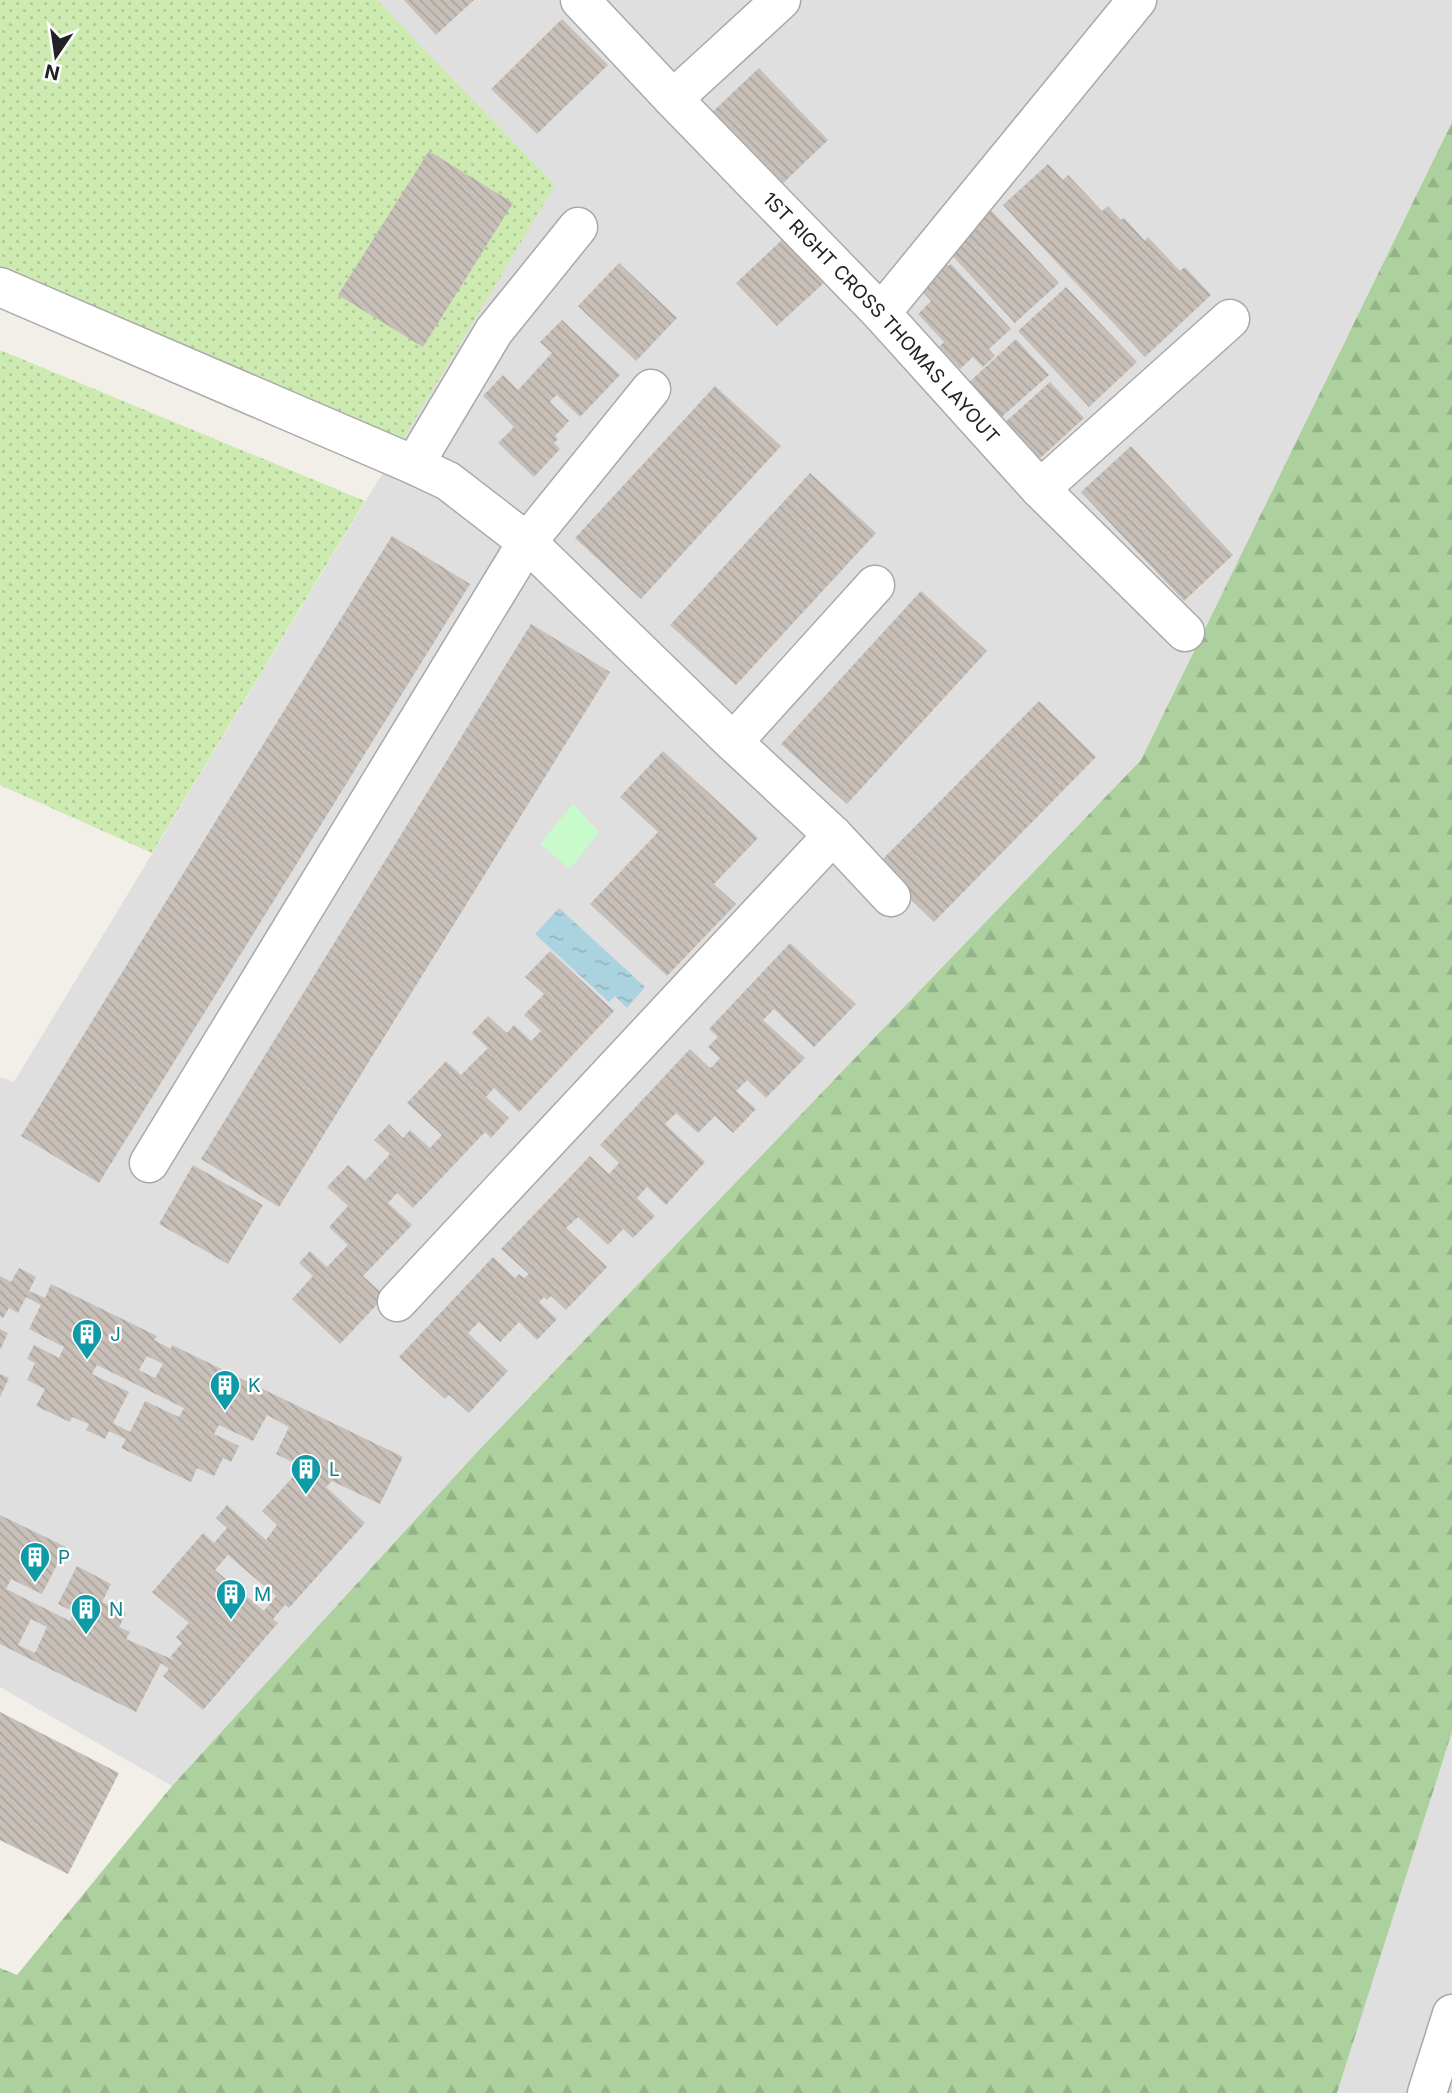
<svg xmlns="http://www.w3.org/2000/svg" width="1452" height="2093" font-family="Inter,sans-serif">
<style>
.residential{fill:#e0dfdf}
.grass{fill:url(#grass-dots)}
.forest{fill:url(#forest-firs)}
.park{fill:#c8facc}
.water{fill:url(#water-ripples)}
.building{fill:url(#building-back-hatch);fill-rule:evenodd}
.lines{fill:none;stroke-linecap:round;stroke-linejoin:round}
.minor-casing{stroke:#a9a9a9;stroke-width:41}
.minor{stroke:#fff;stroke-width:38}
.labels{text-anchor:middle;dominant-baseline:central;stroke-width:5;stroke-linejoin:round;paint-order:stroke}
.street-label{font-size:19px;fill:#222;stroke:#fff}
.culture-label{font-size:19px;fill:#0d838f;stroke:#fff;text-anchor:start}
</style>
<defs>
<pattern id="grass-dots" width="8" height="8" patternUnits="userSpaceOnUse" patternTransform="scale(1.75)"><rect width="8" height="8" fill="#cdebb0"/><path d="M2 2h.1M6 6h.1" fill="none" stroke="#b0c997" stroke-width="1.8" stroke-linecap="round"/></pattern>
<pattern id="forest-firs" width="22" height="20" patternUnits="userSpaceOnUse" patternTransform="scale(1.75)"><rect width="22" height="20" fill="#add19e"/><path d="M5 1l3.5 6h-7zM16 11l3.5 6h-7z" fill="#95b388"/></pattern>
<pattern id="water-ripples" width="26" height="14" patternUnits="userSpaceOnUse" patternTransform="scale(1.75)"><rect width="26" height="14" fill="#aad3df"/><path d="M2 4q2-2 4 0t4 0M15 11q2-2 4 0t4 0" fill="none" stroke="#92b5bf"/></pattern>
<pattern id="building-back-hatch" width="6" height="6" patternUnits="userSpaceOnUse" patternTransform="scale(1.75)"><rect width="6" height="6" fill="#c7bfb8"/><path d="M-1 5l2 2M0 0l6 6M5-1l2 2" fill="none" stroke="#aba49e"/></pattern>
</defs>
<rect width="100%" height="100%" fill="#f2efe9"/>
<path class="residential" d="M377 0H1452V122L1141 760 478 1451 172 1786 0 1687V1077L14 1082 396 451 554 185Z
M1452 1732V2093H1337Z"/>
<path class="grass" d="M0 0H377L555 185 396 451 0 275Z
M0 350 365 501 152 853 0 785Z"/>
<path class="forest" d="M1452 122V1732L1337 2093H0V1968L17 1975 172 1786 478 1451 1141 760Z"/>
<path class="park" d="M573 804 599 832 570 869 540 844Z"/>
<path class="water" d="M559 908 645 987 627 1008 615 996 609 1002 535 934Z"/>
<path class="building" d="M404 0H474L436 35Z
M562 19 608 65 537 134 491 89Z
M759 68 828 140 777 189 708 116Z
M429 151 513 203 423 347 338 295Z
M1048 164 1063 180 1068 175 1102 211 1108 206 1121 220 1124 218 1145 241 1148 237 1180 271 1185 267 1211 295 1145 357 1003 205Z
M987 206 1059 283 1015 323 943 246Z
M785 237 826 281 777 326 736 283Z
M942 259 948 266 951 264 1011 329 989 349 995 356 983 367 973 357 960 369 939 347 944 342 918 314 931 301 915 284Z
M619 263 677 318 636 361 578 306Z
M1066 287 1137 362 1089 407 1018 331Z
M562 320 620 375 580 417 557 395 552 399 550 402 569 421 555 436 558 439 554 443 560 449 534 477 498 443 514 427 483 396 503 375 518 390 552 353 540 342Z
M1016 339 1049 375 997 421 965 386Z
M1050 382 1084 418 1036 462 1002 425Z
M715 386 781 446 641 599 575 538Z
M1131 446 1233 555 1184 601 1081 492Z
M810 473 876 533 736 685 670 625Z
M392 536 470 584 99 1183 21 1136Z
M921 591 987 651 847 804 781 744Z
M531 624 610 672 279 1207 201 1159Z
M1039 701 1096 757 934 922 876 866Z
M663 751 758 838 714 884 736 904 667 976 590 904 658 832 620 797Z
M790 943 856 1004 814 1047 774 1009 763 1020 805 1058 766 1098 747 1080 736 1091 756 1109 733 1133 715 1116 698 1133 676 1113 665 1124 705 1162 666 1205 647 1187 637 1198 655 1216 633 1238 623 1229 608 1245 578 1217 566 1228 607 1267 566 1310 551 1296 547 1300 544 1297 539 1302 557 1319 537 1340 519 1322 500 1342 479 1322 468 1333 508 1371 469 1413 449 1395 445 1399 399 1357 493 1257 515 1278 519 1274 524 1278 529 1274 501 1249 590 1156 609 1174 619 1163 600 1145 690 1049 710 1068 713 1066 720 1058 708 1047 718 1037 709 1029Z
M550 951 614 1011 519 1112 494 1088 486 1097 509 1118 491 1138 485 1132 413 1208 397 1193 388 1203 412 1225 363 1276 385 1296 340 1344 292 1299 313 1276 299 1263 310 1251 327 1267 348 1245 329 1227 348 1206 327 1187 348 1165 365 1180 369 1177 390 1154 374 1140 389 1124 403 1138 410 1130 430 1148 442 1135 407 1103 446 1061 461 1075 488 1048 472 1033 488 1016 507 1033 514 1025 531 1041 541 1031 524 1015 544 994 525 977Z
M193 1165 263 1205 228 1264 159 1224Z
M19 1268 36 1277 29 1291 45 1298 51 1284 157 1336 154 1340 171 1349 172 1345 403 1457 380 1504 332 1481 326 1487 365 1523 289 1608 285 1605 273 1619 278 1623 203 1710 163 1676 169 1669 161 1663 136 1712 0 1644V1515L66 1547 42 1594 11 1579 6 1589 70 1621 74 1612 58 1604 77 1566 111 1584 102 1602 126 1613 119 1627 130 1632 126 1639 176 1661 170 1657 182 1643 176 1637 189 1623 152 1592 203 1533 214 1543 227 1528 216 1518 227 1505 266 1540 277 1525 262 1511 302 1467 276 1454 289 1427 267 1415 253 1441 219 1425 214 1434 239 1446 231 1462 223 1458 214 1476 197 1468 191 1482 121 1448 126 1439 109 1431 105 1439 86 1430 89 1424 72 1417 70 1422 36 1406 45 1389 27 1380 35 1363 27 1359 34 1345 59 1358 64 1347 29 1329 41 1305 26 1297 18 1313 9 1308 3 1318 0 1316V1276L11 1282ZM147 1356 163 1364 155 1378 139 1370ZM97 1365 184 1408 179 1417 145 1401 130 1432 113 1423 129 1392 92 1374ZM228 1555 276 1596 264 1611 215 1570ZM31 1619 47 1627 35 1653 18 1645Z
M0 1329 8 1333 0 1350Z
M0 1374 9 1378 0 1397Z
M0 1712 119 1773 68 1874 0 1840Z"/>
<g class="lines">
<g class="minor-casing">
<g id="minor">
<path id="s1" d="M580 0 673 99 881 313 1040 489 1185 632"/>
<path d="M673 99 781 0"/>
<path d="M0 287 414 465 448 481 527 542 733 742 833 835 891 897"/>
<path d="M881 313 1137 0"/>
<path d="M414 465 494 331 578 227"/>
<path d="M1040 489 1230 319"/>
<path d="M733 742 875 585"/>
<path d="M149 1163 527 542 651 389"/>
<path d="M397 1302 833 835"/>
<path d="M1427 2093 1452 2014"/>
</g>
</g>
<use href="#minor" class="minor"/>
</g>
<defs>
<g id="building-pin" transform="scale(1.575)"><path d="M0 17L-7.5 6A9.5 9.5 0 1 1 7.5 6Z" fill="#0f9aa8" stroke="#fff"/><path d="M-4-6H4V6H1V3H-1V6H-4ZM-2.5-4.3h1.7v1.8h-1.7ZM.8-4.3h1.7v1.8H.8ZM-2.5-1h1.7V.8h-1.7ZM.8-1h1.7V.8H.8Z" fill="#fff"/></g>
</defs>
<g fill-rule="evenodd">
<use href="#building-pin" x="87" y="1334"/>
<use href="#building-pin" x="225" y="1385"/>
<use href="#building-pin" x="306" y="1469"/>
<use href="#building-pin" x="35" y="1557"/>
<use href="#building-pin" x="231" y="1594"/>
<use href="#building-pin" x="86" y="1609"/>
</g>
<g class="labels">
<g class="street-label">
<text stroke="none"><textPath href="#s1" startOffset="438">1ST RIGHT CROSS THOMAS LAYOUT</textPath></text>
</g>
<g class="culture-label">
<text x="110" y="1334">J</text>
<text x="248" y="1385">K</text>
<text x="329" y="1469">L</text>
<text x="58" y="1557">P</text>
<text x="254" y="1594">M</text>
<text x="109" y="1609">N</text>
</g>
</g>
<g transform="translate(56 56) rotate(193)" stroke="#ffffff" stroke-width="5" paint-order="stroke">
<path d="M0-5L12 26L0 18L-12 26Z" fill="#222222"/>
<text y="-10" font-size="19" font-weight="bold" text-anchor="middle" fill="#222222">N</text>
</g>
</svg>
